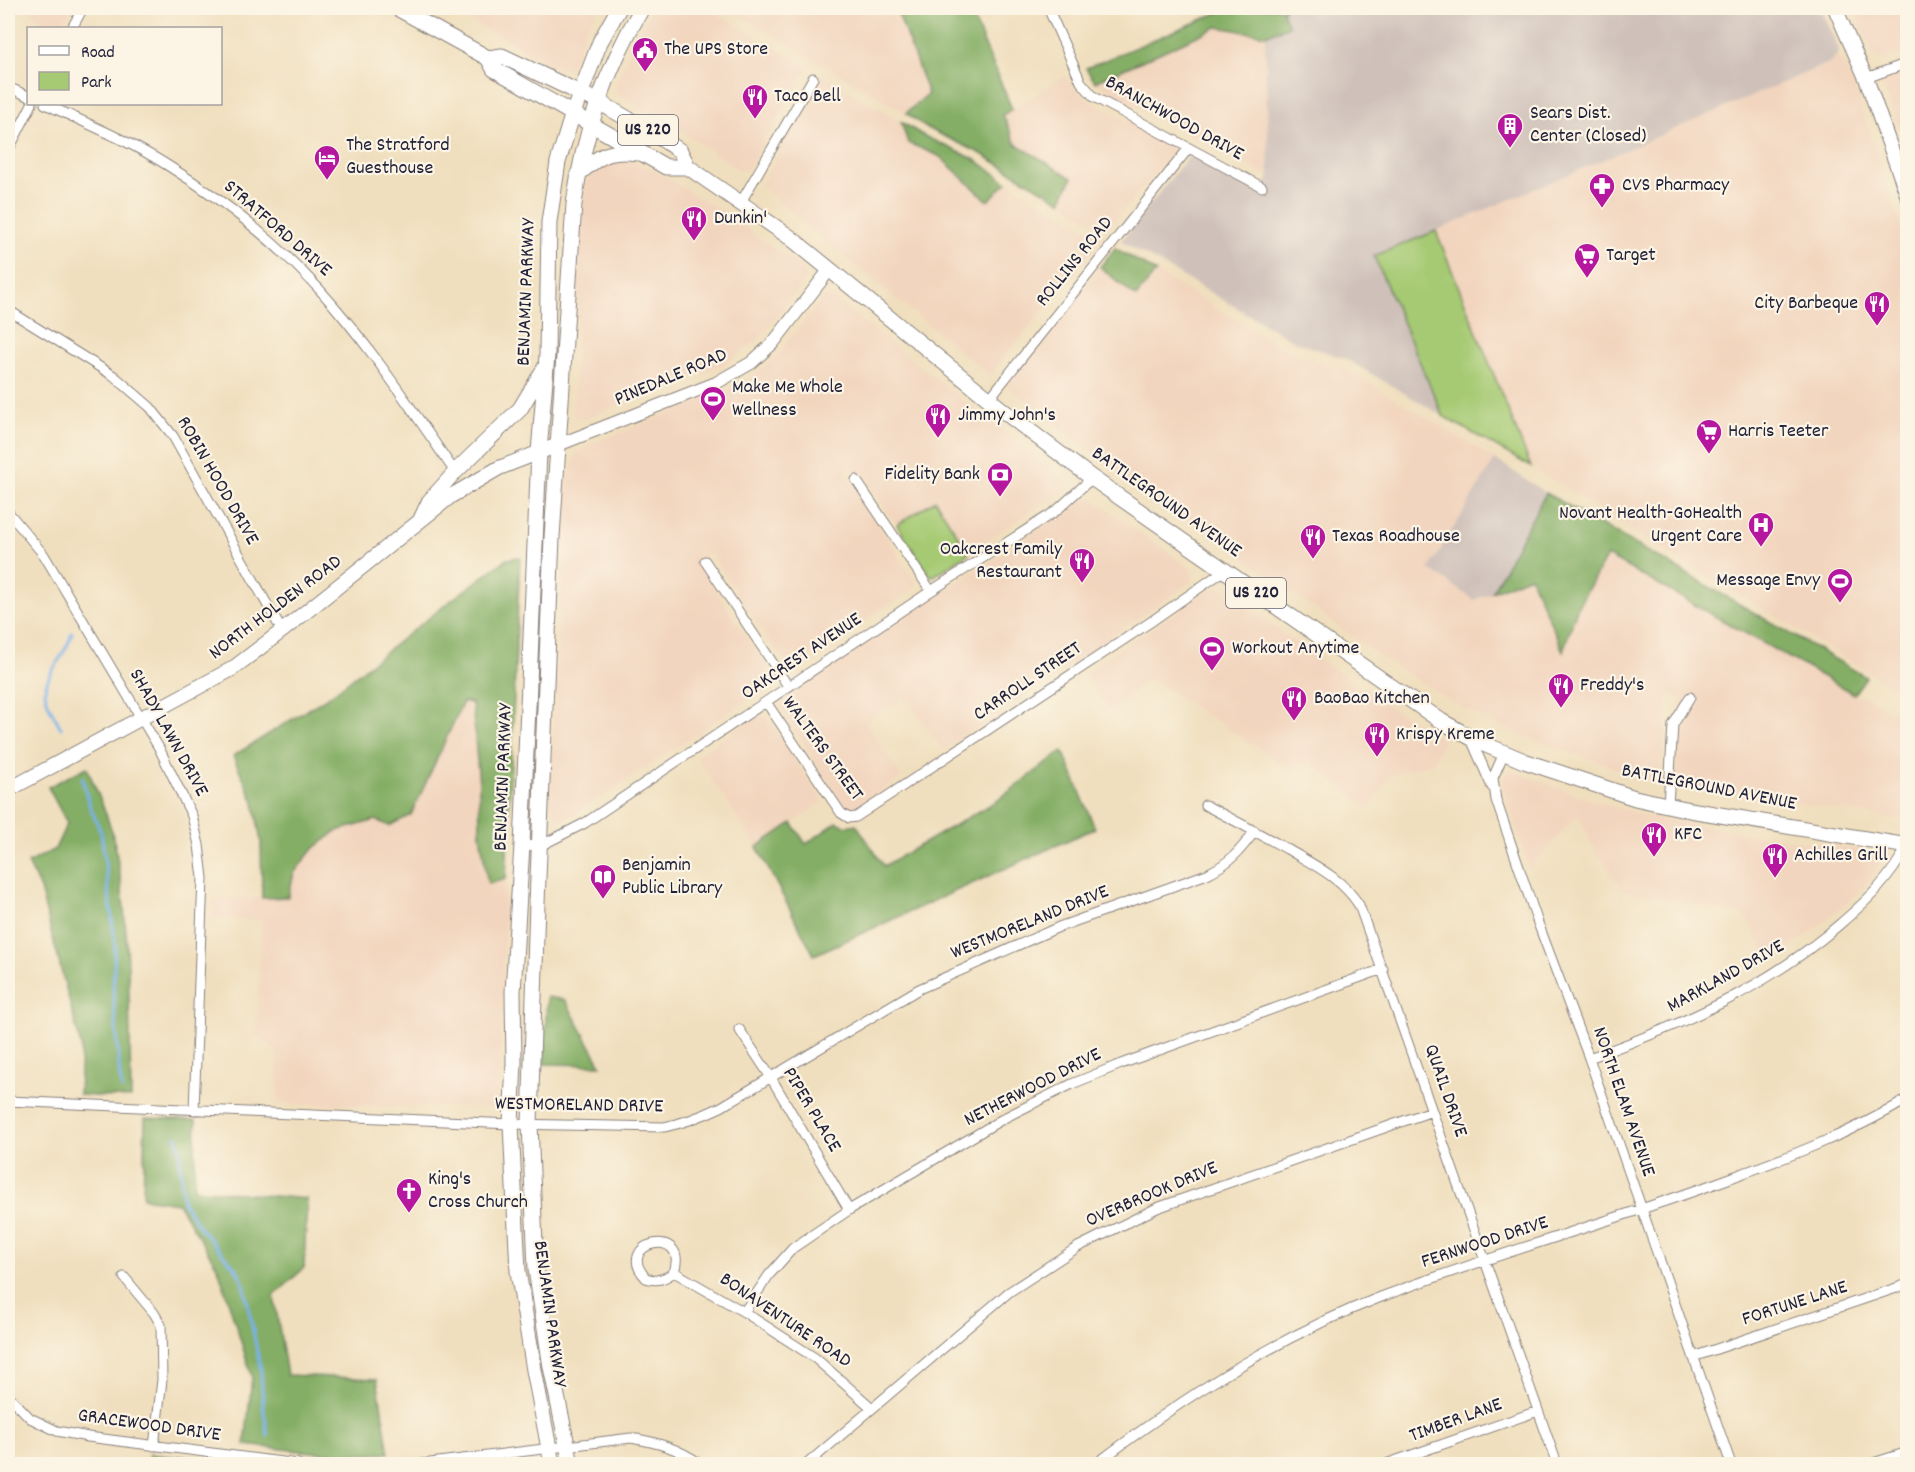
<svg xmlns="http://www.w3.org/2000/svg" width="1915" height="1472" font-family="Dekko,sans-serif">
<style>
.built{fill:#f2d5be}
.industrial{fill:#cfc1ba}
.green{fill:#a6ca73;stroke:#647657;stroke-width:1.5}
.forest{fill:#84ae65;stroke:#536850;stroke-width:1.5}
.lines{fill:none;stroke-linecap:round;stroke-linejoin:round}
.stream{stroke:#7ab2ea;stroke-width:3}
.minor-casing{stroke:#89807c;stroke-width:11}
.tertiary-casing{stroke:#89807c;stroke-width:14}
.secondary-casing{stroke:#89807c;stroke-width:16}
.primary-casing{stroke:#89807c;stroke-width:17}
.minor{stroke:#fff;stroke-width:9}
.tertiary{stroke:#fff;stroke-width:12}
.secondary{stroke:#fff;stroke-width:14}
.primary{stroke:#fff;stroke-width:15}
.labels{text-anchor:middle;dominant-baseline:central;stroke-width:4.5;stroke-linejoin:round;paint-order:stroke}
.shield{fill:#fcf5e5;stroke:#63616e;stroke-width:1.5}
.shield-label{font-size:18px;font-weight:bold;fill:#22223b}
.poi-label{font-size:20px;fill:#22223b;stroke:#fcf5e5;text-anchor:start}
.street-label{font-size:20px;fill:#22223b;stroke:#fcf5e5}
</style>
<rect width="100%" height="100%" fill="#fcf5e5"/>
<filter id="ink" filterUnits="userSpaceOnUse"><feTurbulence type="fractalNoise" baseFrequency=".0167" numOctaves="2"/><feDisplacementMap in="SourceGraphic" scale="12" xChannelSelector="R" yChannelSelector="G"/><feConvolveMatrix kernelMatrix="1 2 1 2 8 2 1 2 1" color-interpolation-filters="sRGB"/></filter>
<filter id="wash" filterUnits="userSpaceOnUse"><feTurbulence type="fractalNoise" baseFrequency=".008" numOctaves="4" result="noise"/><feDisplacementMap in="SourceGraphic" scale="24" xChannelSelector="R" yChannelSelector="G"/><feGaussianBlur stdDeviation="1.35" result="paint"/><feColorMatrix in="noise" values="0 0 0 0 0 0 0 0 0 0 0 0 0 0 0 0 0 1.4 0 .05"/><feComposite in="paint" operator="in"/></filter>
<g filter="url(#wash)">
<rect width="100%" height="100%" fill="#f0dfbe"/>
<path class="built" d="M26 8H72L60 28H50Z
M453 8H599L587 27 571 66 560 69 451 10Z
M653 8H707L808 67 749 169 744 171 739 170 676 128 618 94 615 89V85L634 41Z
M726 8H896L928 94 906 113Z
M1853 8H1907V51L1884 59H1878L1874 56Z
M1217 27 1265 35 1269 177 1109 92 1095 82Z
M1836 57 1846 65 1854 86 1902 230 1907 259V695L1655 545 1531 467 1436 231 1829 63Z
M1907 73H1908L1907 151 1883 86 1887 80Z
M821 74 901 122 908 143 939 156 988 201 1007 182 1103 239 990 375 813 231 762 186 764 179Z
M1065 76 1088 100 1172 145 1173 152 1107 230 1061 201 1072 178 1016 144 1003 115Z
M621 158 645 165 717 208 802 268 806 277 804 282 760 338 726 363 584 419H576L573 413 582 215 586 183 591 173 599 165Z
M1100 267 1136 297 1156 272 1290 352 1347 370 1495 459 1429 569 1474 600 1530 575 1562 650 1578 606 1607 556 1854 694 1871 699 1907 722V799L1903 818 1898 820 1837 809 1680 785 1675 777 1681 698 1669 695 1661 770 1659 774 1651 778 1613 767 1527 737 1496 724 1455 704 1369 649 1253 564 1113 468 1005 384Z
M827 295 832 297 1063 478 1065 483V489L969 553 935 500 897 525 862 475 851 466 846 473 916 583 915 588 789 671 710 553 696 560 773 676 772 684 567 819H561L555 815 550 804 566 478 572 468 573 460 578 452 591 444 728 389 751 377 775 357 822 298Z
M1087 499H1093L1190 568 1193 576 1191 582 943 751 905 696 866 722 902 777 854 808H845L780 709V703L908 615 1080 501Z
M1217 588 1221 589 1365 691 1444 740 1433 763 1389 776 1369 809 1309 761 1290 769 1149 678 1109 711 1083 673 1211 589Z
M460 690 513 692 498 1108 278 1104 277 1051 257 1036 261 920 212 919 213 899 261 898V842Z
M757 715 766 717 824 802 757 847 696 756Z
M1511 770 1585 798 1642 815 1735 832 1865 850 1877 854 1881 859 1877 871 1859 892 1822 924 1771 962 1744 915 1623 890 1596 852 1578 815 1529 869 1501 783 1504 775Z"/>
<path class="industrial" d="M1286 8H1820L1839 50 1836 57 1829 63 1436 231 1374 256 1443 416 1346 359 1296 342 1121 241 1188 157 1192 155 1261 191 1269 177 1265 35 1288 26 1282 9Z
M1495 459 1546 493 1492 592 1474 600 1429 569Z"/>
<path class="green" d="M1436 231 1531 467 1443 416 1374 256Z
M935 500 969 553 934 576H930L897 525Z
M179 1456 251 1464H177Z"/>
<path class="forest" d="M896 8H969L1012 109 1003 115 1016 144 1072 178 1061 201 980 153 925 127 906 113 928 94Z
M1229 8H1286L1282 10 1289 26 1265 35 1217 27 1095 82 1086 68Z
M901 122 924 136 974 159 1007 182 988 201 939 156 908 143Z
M1115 248 1156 272 1136 297 1100 267Z
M1546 493 1866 677 1854 694 1607 556 1578 606 1563 651 1530 576 1492 592Z
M520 557 506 879 488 884 480 834 479 784 472 703 463 702 411 815 389 826 376 820 337 831 312 850 294 873 288 897 262 898 261 842 254 802 233 756 331 695 454 598 507 559Z
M1063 751 1095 828 814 955 757 847 792 823 806 844 837 822 846 826 856 824 884 866 995 802Z
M87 767C96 791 109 816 114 841 131 925 129 1013 131 1098L79 1095 81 1046 40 889 28 863 55 849 67 823 48 787Z
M547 997 565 1000 601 1065 544 1064Z
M145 1118 196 1120 194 1189 307 1199 304 1268 274 1296 287 1375 377 1379 389 1453C340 1457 293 1450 245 1445L252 1377 218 1268 178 1203 143 1198Z
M149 1454 184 1458 183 1464H147Z"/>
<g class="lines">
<path class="stream" d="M61 728C55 717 47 706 45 693 44 675 68 653 72 633
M82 778 90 807 101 832 104 853 115 943 113 991 120 1077 122 1089
M176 1136 179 1147 183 1202 201 1229 237 1270 244 1285 261 1371 263 1406 268 1436"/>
</g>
</g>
<g filter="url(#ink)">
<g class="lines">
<g class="minor-casing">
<path id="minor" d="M1048 8 1081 82 1094 97 1262 187
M72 28 83 8
M1866 78 1908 63
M8 87 28 96
M45 104C86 123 129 141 167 165 222 199 275 241 319 289 370 345 412 410 455 472
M8 151 32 104
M741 202 813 78
M8 310 114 376 150 407 173 436 282 631
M989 399 1188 149
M856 480 931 591
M8 512 44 555 159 748 192 816 199 845 203 878 194 1110
M705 561 788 686
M766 702 841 813 849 818 856 817 1149 623 1225 570
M1471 739 1492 787
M1504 753 1493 778 1496 800 1538 923 1589 1058 1731 1464
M1205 805C1232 819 1260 834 1287 849 1314 865 1342 878 1359 905L1557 1464
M1668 805 1673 725 1690 697
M522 845 540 846 585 823 931 591 1056 511 1092 478
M739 1029 770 1076 849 1210
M1589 1058C1682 1025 1765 989 1840 924 1870 898 1889 880 1908 845
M8 1101 511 1124 664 1127C685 1123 702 1116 721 1107L919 989 1059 927 1207 874C1231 862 1239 852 1255 831
M674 1272C665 1279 657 1282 646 1278 612 1242 690 1225 674 1272L744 1312 815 1358 872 1408
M124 1277 154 1313 161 1325 162 1380 154 1446
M744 1312 769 1275 793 1248 849 1210 1006 1117 1072 1084 1121 1064 1383 969
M1693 1357 1908 1284
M8 1395 30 1418 57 1431 88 1437 298 1464
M422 1464 631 1438C660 1443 677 1448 701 1464
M807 1464 1009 1292 1078 1247 1157 1208 1432 1111
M1096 1464C1184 1397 1277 1337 1381 1297 1494 1254 1611 1222 1725 1180 1788 1157 1850 1134 1908 1099
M1386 1464 1538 1411
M1870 1464 1908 1452"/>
</g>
<g class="tertiary-casing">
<path id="tertiary" d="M558 445 716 383 751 363 773 343 830 269"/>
</g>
<g class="secondary-casing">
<path id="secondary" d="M1835 8 1866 78 1908 197
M421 518 429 501 455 472
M8 790 232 669 282 631 451 496 499 468 558 445"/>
</g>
<g class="primary-casing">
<path id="primary" d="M397 8 488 58 494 69 666 167H688
M488 58 502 56 599 102 659 137 680 151 688 167 791 238 1006 413 1092 478 1441 721 1479 742 1524 761 1635 798 1690 810 1908 846
M578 174C599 156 609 149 637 153
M455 472 520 409 544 369
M552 1464 534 1370 518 1271 511 1124 514 1063 513 992 522 845 539 452 547 355 549 222 558 162 573 113 600 42 619 8
M571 1464 551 1367 536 1269 530 1124 537 903 552 537 574 204C583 134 607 68 642 8"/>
</g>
<use href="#minor" class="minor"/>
<use href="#tertiary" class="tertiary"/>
<use href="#secondary" class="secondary"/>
<use href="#primary" class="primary"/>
</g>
</g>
<defs>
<g id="civic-pin" transform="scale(1.35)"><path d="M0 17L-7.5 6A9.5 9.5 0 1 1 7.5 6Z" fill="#b5179e" stroke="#fcf5e5"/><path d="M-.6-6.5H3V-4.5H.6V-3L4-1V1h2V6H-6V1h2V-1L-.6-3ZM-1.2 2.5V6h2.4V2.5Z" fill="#fff"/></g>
<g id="restaurant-pin" transform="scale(1.35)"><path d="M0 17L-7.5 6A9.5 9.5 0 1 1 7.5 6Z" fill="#b5179e" stroke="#fcf5e5"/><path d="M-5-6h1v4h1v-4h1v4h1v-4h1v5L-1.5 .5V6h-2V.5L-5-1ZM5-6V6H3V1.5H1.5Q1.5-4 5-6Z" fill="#fff"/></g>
<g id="building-pin" transform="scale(1.35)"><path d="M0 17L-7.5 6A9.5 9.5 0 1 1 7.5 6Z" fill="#b5179e" stroke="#fcf5e5"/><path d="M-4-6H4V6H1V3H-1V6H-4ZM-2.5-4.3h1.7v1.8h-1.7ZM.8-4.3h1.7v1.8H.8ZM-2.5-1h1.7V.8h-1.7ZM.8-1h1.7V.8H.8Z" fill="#fff"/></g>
<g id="hotel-pin" transform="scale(1.35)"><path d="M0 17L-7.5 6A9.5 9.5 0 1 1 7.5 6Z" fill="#b5179e" stroke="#fcf5e5"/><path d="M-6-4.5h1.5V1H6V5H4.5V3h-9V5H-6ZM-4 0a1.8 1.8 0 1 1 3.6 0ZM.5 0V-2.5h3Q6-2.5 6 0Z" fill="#fff"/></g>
<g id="pharmacy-pin" transform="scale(1.35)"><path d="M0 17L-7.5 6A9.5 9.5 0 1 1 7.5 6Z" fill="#b5179e" stroke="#fcf5e5"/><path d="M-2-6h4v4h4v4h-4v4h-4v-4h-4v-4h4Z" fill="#fff"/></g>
<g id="supermarket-pin" transform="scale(1.35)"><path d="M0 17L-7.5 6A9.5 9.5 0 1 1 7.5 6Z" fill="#b5179e" stroke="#fcf5e5"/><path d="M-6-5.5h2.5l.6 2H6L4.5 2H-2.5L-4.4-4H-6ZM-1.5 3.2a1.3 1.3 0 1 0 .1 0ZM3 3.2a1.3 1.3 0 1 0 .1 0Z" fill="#fff"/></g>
<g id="stadium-pin" transform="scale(1.35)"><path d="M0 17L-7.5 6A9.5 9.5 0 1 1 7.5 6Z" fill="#b5179e" stroke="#fcf5e5"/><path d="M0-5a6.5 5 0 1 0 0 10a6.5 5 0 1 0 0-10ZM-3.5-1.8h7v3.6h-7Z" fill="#fff"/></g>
<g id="bank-pin" transform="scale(1.35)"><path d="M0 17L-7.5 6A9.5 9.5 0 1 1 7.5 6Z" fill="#b5179e" stroke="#fcf5e5"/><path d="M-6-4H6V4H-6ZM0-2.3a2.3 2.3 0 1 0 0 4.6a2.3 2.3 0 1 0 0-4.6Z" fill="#fff"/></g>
<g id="hospital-pin" transform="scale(1.35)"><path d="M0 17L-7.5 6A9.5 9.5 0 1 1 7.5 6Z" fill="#b5179e" stroke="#fcf5e5"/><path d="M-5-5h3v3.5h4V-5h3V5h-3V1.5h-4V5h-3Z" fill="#fff"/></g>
<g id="library-pin" transform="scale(1.35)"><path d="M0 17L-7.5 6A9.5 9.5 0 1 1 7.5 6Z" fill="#b5179e" stroke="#fcf5e5"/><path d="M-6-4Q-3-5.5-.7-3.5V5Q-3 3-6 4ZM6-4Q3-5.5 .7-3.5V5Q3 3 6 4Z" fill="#fff"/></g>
<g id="church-pin" transform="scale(1.35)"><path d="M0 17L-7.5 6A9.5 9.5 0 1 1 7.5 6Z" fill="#b5179e" stroke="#fcf5e5"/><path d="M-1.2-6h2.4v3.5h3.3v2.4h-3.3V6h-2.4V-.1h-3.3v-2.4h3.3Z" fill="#fff"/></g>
</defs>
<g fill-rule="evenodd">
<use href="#civic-pin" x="645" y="50"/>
<use href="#restaurant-pin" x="755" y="97"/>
<use href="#building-pin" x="1510" y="126"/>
<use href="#hotel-pin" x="327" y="158"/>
<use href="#pharmacy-pin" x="1602" y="186"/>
<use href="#restaurant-pin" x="694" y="219"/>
<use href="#supermarket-pin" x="1587" y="256"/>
<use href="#restaurant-pin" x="1877" y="304"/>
<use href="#stadium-pin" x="713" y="399"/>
<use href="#restaurant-pin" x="938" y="416"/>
<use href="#supermarket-pin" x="1709" y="432"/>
<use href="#bank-pin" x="1000" y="475"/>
<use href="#hospital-pin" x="1761" y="525"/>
<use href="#restaurant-pin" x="1313" y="537"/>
<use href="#restaurant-pin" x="1082" y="561"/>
<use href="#stadium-pin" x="1840" y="581"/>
<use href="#stadium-pin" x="1212" y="649"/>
<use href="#restaurant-pin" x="1561" y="686"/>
<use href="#restaurant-pin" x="1294" y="699"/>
<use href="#restaurant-pin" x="1377" y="735"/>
<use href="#restaurant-pin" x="1654" y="835"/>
<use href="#restaurant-pin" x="1775" y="856"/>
<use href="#library-pin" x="603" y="877"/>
<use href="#church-pin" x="409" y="1191"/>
</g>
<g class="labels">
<g class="shield">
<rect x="618" y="115" width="60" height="30" rx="4.5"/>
<rect x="1226" y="578" width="60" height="30" rx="4.5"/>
</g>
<g class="shield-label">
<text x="648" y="130">US 220</text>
<text x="1256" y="593">US 220</text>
</g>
<g class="poi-label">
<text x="664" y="50">The UPS Store</text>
<text x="774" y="97">Taco Bell</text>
<text x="1530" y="114">Sears Dist.<tspan x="1530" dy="23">Center (Closed)</tspan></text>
<text x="346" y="146">The Stratford<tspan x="346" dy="23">Guesthouse</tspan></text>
<text x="1622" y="186">CVS Pharmacy</text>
<text x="714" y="219">Dunkin'</text>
<text x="1606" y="256">Target</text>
<text x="1858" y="304" text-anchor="end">City Barbeque</text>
<text x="732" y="388">Make Me Whole<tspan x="732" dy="23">Wellness</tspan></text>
<text x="958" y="416">Jimmy John's</text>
<text x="1728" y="432">Harris Teeter</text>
<text x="980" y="475" text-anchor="end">Fidelity Bank</text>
<text x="1742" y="514" text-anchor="end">Novant Health-GoHealth<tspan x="1742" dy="23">Urgent Care</tspan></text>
<text x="1332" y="537">Texas Roadhouse</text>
<text x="1062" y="550" text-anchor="end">Oakcrest Family<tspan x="1062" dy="23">Restaurant</tspan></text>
<text x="1820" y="581" text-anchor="end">Message Envy</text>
<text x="1232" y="649">Workout Anytime</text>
<text x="1580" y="686">Freddy's</text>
<text x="1314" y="699">BaoBao Kitchen</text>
<text x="1396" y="735">Krispy Kreme</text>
<text x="1674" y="835">KFC</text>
<text x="1794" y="856">Achilles Grill</text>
<text x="622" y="866">Benjamin<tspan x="622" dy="23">Public Library</tspan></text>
<text x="428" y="1180">King's<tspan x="428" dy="23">Cross Church</tspan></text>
</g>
<g class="street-label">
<text transform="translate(1174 119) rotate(29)">BRANCHWOOD DRIVE</text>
<text transform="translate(277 229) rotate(41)">STRATFORD DRIVE</text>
<text transform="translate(1075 262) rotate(-51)">ROLLINS ROAD</text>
<text transform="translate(527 292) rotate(-88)">BENJAMIN PARKWAY</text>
<text transform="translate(671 378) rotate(-23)">PINEDALE ROAD</text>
<text transform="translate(217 481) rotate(60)">ROBIN HOOD DRIVE</text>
<text transform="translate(1166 503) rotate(35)">BATTLEGROUND AVENUE</text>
<text transform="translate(276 608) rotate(-37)">NORTH HOLDEN ROAD</text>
<text transform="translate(802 657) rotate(-34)">OAKCREST AVENUE</text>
<text transform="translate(1028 682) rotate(-34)">CARROLL STREET</text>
<text transform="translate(168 733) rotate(61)">SHADY LAWN DRIVE</text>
<text transform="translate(822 749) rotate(54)">WALTERS STREET</text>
<text transform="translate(504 777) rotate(-88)">BENJAMIN PARKWAY</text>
<text transform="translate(1709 788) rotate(11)">BATTLEGROUND AVENUE</text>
<text transform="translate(1030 923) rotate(-22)">WESTMORELAND DRIVE</text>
<text transform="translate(1726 977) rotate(-29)">MARKLAND DRIVE</text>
<text transform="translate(1033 1088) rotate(-27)">NETHERWOOD DRIVE</text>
<text transform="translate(1445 1091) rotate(71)">QUAIL DRIVE</text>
<text transform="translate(1623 1102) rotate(71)">NORTH ELAM AVENUE</text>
<text transform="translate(579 1106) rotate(1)">WESTMORELAND DRIVE</text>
<text transform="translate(811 1110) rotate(59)">PIPER PLACE</text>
<text transform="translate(1152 1195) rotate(-23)">OVERBROOK DRIVE</text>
<text transform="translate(1485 1243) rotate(-18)">FERNWOOD DRIVE</text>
<text transform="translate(1795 1304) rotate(-18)">FORTUNE LANE</text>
<text transform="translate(549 1314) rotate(82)">BENJAMIN PARKWAY</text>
<text transform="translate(785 1321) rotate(34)">BONAVENTURE ROAD</text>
<text transform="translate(1456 1421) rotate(-20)">TIMBER LANE</text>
<text transform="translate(149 1426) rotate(8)">GRACEWOOD DRIVE</text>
</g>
</g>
<rect width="1915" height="1472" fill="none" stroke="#fcf5e5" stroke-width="30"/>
<rect x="27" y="27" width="195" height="78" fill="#fcf5e5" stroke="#a5a1a1" stroke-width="1.5"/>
<rect x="39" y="46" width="30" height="9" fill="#ffffff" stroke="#a5a1a1" stroke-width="1.5"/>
<text x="81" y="57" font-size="18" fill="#22223b">Road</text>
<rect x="39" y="72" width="30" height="18" fill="#a6ca73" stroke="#a5a1a1" stroke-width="1.5"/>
<text x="81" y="87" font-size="18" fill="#22223b">Park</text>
</svg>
